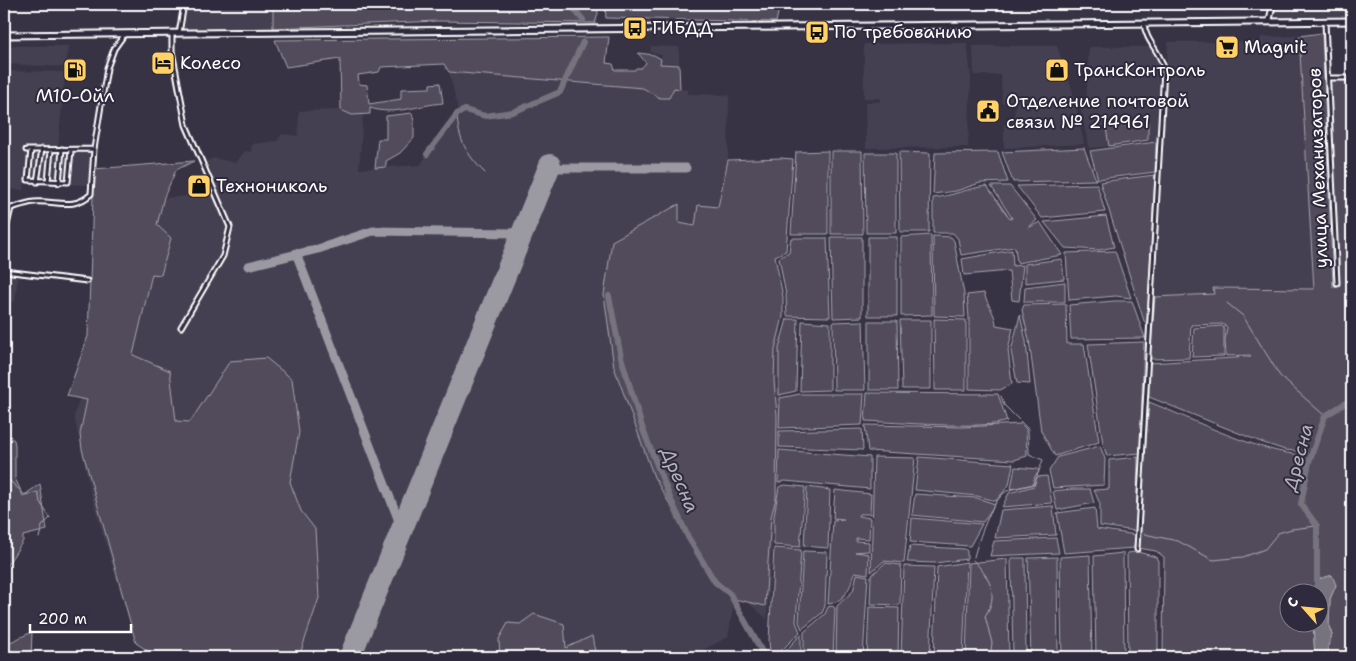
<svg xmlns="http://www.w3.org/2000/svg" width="1356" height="661" font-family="'Shantell Sans',sans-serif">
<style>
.built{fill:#444051}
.green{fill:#514c5c;stroke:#a8a6ae}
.water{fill:#76737f;stroke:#adabb2}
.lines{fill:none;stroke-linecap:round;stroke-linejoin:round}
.stream{stroke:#adabb2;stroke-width:1}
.river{stroke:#76737f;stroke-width:6}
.taxiway{stroke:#9b99a2;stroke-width:9}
.runway{stroke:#9b99a2;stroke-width:22}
.minor-casing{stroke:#fff;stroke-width:7}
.tertiary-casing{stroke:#fff;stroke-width:8}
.primary-casing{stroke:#fff;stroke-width:9}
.minor{stroke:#2f2a3d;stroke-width:3}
.tertiary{stroke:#2f2a3d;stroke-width:4}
.primary{stroke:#2f2a3d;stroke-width:5}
.labels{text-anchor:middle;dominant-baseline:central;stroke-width:4;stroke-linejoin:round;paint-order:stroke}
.poi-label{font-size:18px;fill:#fff;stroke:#2f2a3d;text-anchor:start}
.street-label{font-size:18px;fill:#fff;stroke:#2f2a3d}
.water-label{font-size:19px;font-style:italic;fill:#b4b2b9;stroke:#2f2a3d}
</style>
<rect width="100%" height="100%" fill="#373345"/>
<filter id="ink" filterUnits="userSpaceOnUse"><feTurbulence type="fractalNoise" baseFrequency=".02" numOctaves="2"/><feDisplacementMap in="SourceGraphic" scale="10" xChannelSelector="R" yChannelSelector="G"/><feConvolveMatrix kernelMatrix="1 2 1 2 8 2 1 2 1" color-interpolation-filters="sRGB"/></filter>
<g filter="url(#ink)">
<path class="built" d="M184 4H273V28L184 29 179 23Z
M1277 4H1352V16L1281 18 1277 14Z
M1299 36 1314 290 1213 288 1214 294 1155 297 1168 42H1227L1261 41V37Z
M967 43 971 77 968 147 866 148 865 102H880V98H864V44Z
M9 46H68L66 67 4 64V51Z
M651 46 679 47V65L660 64 662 55 650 52Z
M973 46H1057L1072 89 1084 144 1004 148V124L1013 122 1016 104 1002 103 1001 75H974Z
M1089 47H1150L1157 60 1159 74 1156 141 1148 140V122L1106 128 1109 146 1089 148 1080 107 1086 105Z
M4 71 65 72 58 147 92 149 88 185 25 183 23 190 4 189V197Z
M449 72 643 88 660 98 674 88 688 90V94L729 95 728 160 725 169 727 180 781 312 782 409 767 619 736 592 728 637 689 657H153L135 641 91 494 74 416 91 362 156 199 196 195 193 186 213 177 207 161 214 158 236 163 245 151 251 152 252 144 277 141 282 134 298 136 299 111 341 110 352 115 363 114 359 169 420 165 459 112Z
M4 269 18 277 15 302H4Z"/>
<path class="green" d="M273 4H597L598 14 595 23 438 21 273 28Z
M605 4H780L776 22 606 18Z
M1322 33 1333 287 1337 286 1328 80 1352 81V657H1329L1328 646 1332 635 1329 626 1330 599 1336 585 1316 580 1312 593 1288 594V624H1313L1315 657H1163L1164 557 1156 551 1138 548 1149 402C1192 419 1261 454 1305 455L1307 452 1285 450 1261 442 1149 397V363L1251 357 1250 355 1226 356 1225 340 1227 327 1222 324 1191 325 1189 358 1150 359 1155 297 1214 294 1213 288 1314 289 1299 36Z
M609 37 606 63 613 64 615 70H635L636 68H641L646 63 638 53 654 55 661 59 660 64 679 65 680 89 674 88 669 98H660L643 88 449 72 444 64 381 67 379 72 358 75 359 84 367 85 369 104 401 99V89L430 88V84L440 83 443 103C418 105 394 116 370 108V114L352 115 341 110 340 59 286 67 275 40Z
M412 113 414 121V138L400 153 386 161V167L375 168 378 139H386V116Z
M1148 122V140L1109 146 1106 128Z
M1156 142 1155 172 1098 179 1090 151Z
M1084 148 1096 180 1013 182 1002 152Z
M828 151V234H791L796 152Z
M831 151H862L863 234H831Z
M899 152 930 153 929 232H900Z
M998 152 1008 182 980 183 956 191 933 194 935 153Z
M865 153H896V233H866Z
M781 158 793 159 786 251 775 256 783 297V317L775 349 774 381 777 415 776 498 771 517 765 606 730 598 702 560 654 477 614 367 604 295 612 241 679 204V223L695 226 698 205 718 207 728 160Z
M194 161 176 170 164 197 157 225 171 238 161 275 152 274 133 355 170 371 176 421 190 422 230 361 266 358 292 379 299 432 290 482 301 511 315 529 319 598 299 657H157L136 643 82 449 80 434 87 400 67 396 88 336 94 169Z
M1155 175 1147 324 1144 321 1100 182Z
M1097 184 1105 212 1042 218 1017 186Z
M987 186 1010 219 1012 218 991 186H1010L1037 220 1028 228 1040 222 1062 255 1017 263 1015 247 961 255 958 239 953 233H933V198C953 196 968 188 987 186Z
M1106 216 1114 247 1099 250 1065 248 1044 222Z
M931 235 932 315 901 316V237Z
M933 236 951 237 954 241 964 294 965 317 934 316Z
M831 237H862V317L833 318Z
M868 237H897V316H868Z
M791 238H827L830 317 787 316 786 295 779 258 789 252Z
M1012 250 1013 266 1023 265 1019 301 1012 300 1009 271 964 275 962 259Z
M1115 251 1131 298 1116 296 1069 300 1066 253Z
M1062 259 1064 279 1025 283V264Z
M1065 282V302H1024L1025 287Z
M984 293C987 304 996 315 996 325L1013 328 1008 350 1012 384 1000 390 969 389V318L967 295Z
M1114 301H1132L1145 338 1071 339 1069 305Z
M1066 304 1067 344H1084L1099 442 1055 456 1041 431 1029 340 1022 310 1024 305Z
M1020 315 1026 341 1030 384 1017 383 1011 351Z
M787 319H798L796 391 779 395V348Z
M934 319 966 320V390H935Z
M900 320H931V389H902Z
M802 321 830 323V390L800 391Z
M863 321 865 390H834L833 322Z
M869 321H897L898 390H869Z
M1222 326 1224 328V356L1192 357 1194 328Z
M1144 342 1140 453 1107 456 1103 444 1088 344Z
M867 393 998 394 1007 421C987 430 893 422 865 421Z
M800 394H864L862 425 779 428 780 398Z
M4 397 9 398 4 416V433L14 440 15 445V478L23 496 40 484 47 530 23 536V541L4 570Z
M1021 424 1026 429 1027 456 1014 460 868 451 865 425 963 427Z
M862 429 863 450 779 447V431Z
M1100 446 1105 459 1104 485 1053 488 1049 471 1058 457Z
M779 450 870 457V489L785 481 778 483Z
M874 457 915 458 904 563 884 561 871 572Z
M919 457 1013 464 1009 485 996 501 977 496 915 490Z
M1138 457 1136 531 1100 526V504L1094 490 1109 489V460Z
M1015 467 1038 469 1039 472 1035 476 1033 484 1011 489Z
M1047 476 1052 503 1002 507 1009 493 1034 486 1037 477Z
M785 485 805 487 800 547 774 545V516L779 487Z
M807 487 830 490 828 548 804 546Z
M1072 489H1090L1094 503 1057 510 1053 491Z
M835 490 871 494 870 514H859L858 516 870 518 869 539 856 538V541L869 542V551L855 552 869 554 868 574 855 572C851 586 845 602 828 604L833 521 844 520V519L833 518Z
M915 494 977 498 995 504 983 522 912 515Z
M1053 506 1056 535 995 538 1001 510Z
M1095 508 1097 529 1136 535 1134 548 1064 553 1057 513Z
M912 518 982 524 970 546 910 542Z
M1056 538 1059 553 990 556 994 541Z
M910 546 965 549 967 551V559L935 563 907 562Z
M774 548 801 550 796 622 800 632 776 656 770 652 769 641Z
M803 551 827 552 825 606 822 613 802 629 799 622Z
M1138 552 1156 557 1158 561V657H1128L1127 553Z
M1123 553 1124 657H1096L1094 556Z
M1090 555 1092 657H1062L1060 557Z
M1057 557 1058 657H1031L1028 558Z
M1011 558H1025L1026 657H1013Z
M1007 559 1009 657H966L969 563Z
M967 562 963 657H934L937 567Z
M885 563 901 565 900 605 870 604 871 576Z
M904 566 934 567 930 657H901Z
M857 574 868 576 863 657H836L837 606 853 591Z
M832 606 835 608 833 657H804V632L825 614 828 607Z
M869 607 899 608 898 657H867Z
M534 614 564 624 566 648 592 636 596 657H500L499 639 508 623 520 624Z
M32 632 31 657H4V645Z
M801 634V657H780Z"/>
<path class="water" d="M1332 575 1336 585 1330 599 1329 626 1332 635 1328 646 1329 657H1315L1313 624H1318V594L1312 593 1316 580Z"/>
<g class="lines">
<path class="stream" d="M457 114C458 140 467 155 485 173
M1227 303 1243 316 1280 376 1325 416
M4 480 10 481 25 495 38 492 40 502 50 518 42 526 39 538
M1144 534 1178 541 1213 560 1243 557 1265 549 1278 533 1292 529 1317 526
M974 557C978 541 992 499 1007 491 1014 488 1025 487 1034 484L1043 460 1029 454 1028 429 1004 405 1001 396
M973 560C989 577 1000 594 985 616L992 643 990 657"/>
<path class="river" d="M570 4 583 20
M427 154 457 114 465 110 485 116 513 112 560 92 583 42
M609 296 621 357 643 430 671 500 688 537 715 582 730 594 765 657
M1317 594V526L1301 504 1309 462 1325 416 1352 399"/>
<path class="taxiway" d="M549 168H686
M296 253 402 529
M248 266 318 249 373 231 522 233"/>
<path class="runway" d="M350 657 550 165"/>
<g class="minor-casing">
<path id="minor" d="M1325 22 1337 283
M179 33 184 4
M172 34V51L186 125 230 227 223 256 181 327
M1328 78H1352
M26 150 94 149
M31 150 28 180 68 182 71 150
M48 181 51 150
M37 182 42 149
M59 183 62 149
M7 225 11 208C18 206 26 203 34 202 56 200 73 211 91 194L94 149 107 68 114 49 124 35
M4 271 87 281
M1137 549 1164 69C1161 52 1145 41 1144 23"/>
</g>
<g class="tertiary-casing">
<path id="tertiary" d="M1269 22 1273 4"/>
</g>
<g class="primary-casing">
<path id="primary" d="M4 35 1352 21"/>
</g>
<use href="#minor" class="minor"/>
<use href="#tertiary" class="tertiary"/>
<use href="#primary" class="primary"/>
</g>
</g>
<defs>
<g id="bus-square" transform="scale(1.25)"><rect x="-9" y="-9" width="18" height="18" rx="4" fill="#ffd166" stroke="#2f2a3d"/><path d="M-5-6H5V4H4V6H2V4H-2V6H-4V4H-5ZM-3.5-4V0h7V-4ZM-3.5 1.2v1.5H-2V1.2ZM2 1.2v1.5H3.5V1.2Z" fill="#111"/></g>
<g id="supermarket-square" transform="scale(1.25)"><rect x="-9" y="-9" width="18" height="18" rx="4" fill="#ffd166" stroke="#2f2a3d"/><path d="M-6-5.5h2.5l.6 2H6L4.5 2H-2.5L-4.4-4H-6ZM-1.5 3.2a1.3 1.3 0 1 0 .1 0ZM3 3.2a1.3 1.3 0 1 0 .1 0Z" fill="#111"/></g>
<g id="hotel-square" transform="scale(1.25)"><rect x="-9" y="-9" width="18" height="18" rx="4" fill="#ffd166" stroke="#2f2a3d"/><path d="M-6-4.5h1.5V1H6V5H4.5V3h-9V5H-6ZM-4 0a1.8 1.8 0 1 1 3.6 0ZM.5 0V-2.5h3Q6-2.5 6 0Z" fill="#111"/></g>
<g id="fuel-square" transform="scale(1.25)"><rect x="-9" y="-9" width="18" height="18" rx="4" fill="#ffd166" stroke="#2f2a3d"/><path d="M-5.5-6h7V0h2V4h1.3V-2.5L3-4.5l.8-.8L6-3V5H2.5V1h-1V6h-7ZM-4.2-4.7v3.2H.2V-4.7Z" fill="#111"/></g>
<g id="shop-square" transform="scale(1.25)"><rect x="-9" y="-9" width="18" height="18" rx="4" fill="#ffd166" stroke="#2f2a3d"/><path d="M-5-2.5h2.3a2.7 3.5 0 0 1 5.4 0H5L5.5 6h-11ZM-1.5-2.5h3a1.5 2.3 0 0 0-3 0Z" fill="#111"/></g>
<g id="civic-square" transform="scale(1.25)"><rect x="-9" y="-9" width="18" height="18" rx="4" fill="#ffd166" stroke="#2f2a3d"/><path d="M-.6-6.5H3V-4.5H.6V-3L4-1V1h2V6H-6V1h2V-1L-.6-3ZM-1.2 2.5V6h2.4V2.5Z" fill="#111"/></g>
</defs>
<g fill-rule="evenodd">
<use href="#bus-square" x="635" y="28"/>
<use href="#bus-square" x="817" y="32"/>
<use href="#supermarket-square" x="1227" y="47"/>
<use href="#hotel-square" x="163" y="63"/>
<use href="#fuel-square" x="75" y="70"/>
<use href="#shop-square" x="1057" y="70"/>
<use href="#civic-square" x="988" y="111"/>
<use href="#shop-square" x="199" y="186"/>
</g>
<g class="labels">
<g class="poi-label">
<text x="652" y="28">ГИБДД</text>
<text x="834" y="32">По требованию</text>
<text x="1244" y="47">Magnit</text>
<text x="180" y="63">Колесо</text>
<text x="1074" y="70">ТрансКонтроль</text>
<text x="75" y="96" text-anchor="middle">М10-Ойл</text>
<text x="1006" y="101">Отделение почтовой<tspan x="1006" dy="21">связи № 214961</tspan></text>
<text x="216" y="186">Технониколь</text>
</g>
<g class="street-label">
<text transform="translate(1318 168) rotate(-92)">улица Механизаторов</text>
</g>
<g class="water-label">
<text transform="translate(1298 457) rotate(-75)">Дресна</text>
<text transform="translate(680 480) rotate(67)">Дресна</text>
</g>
</g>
<rect width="1356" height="661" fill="none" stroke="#2f2a3d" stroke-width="20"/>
<rect x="10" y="10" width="1336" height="641" fill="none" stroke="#fff" stroke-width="2" filter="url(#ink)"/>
<g transform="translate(1304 608) rotate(297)"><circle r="24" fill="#2f2a3d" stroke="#827f8b"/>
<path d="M0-4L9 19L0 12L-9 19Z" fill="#ffd166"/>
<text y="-8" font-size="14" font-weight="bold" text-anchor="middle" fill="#ffffff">С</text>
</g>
<path d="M30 624v8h101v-8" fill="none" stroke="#ffffff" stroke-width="2.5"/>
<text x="38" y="624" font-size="15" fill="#ffffff" stroke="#2f2a3d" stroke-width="4" paint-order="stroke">200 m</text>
</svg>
